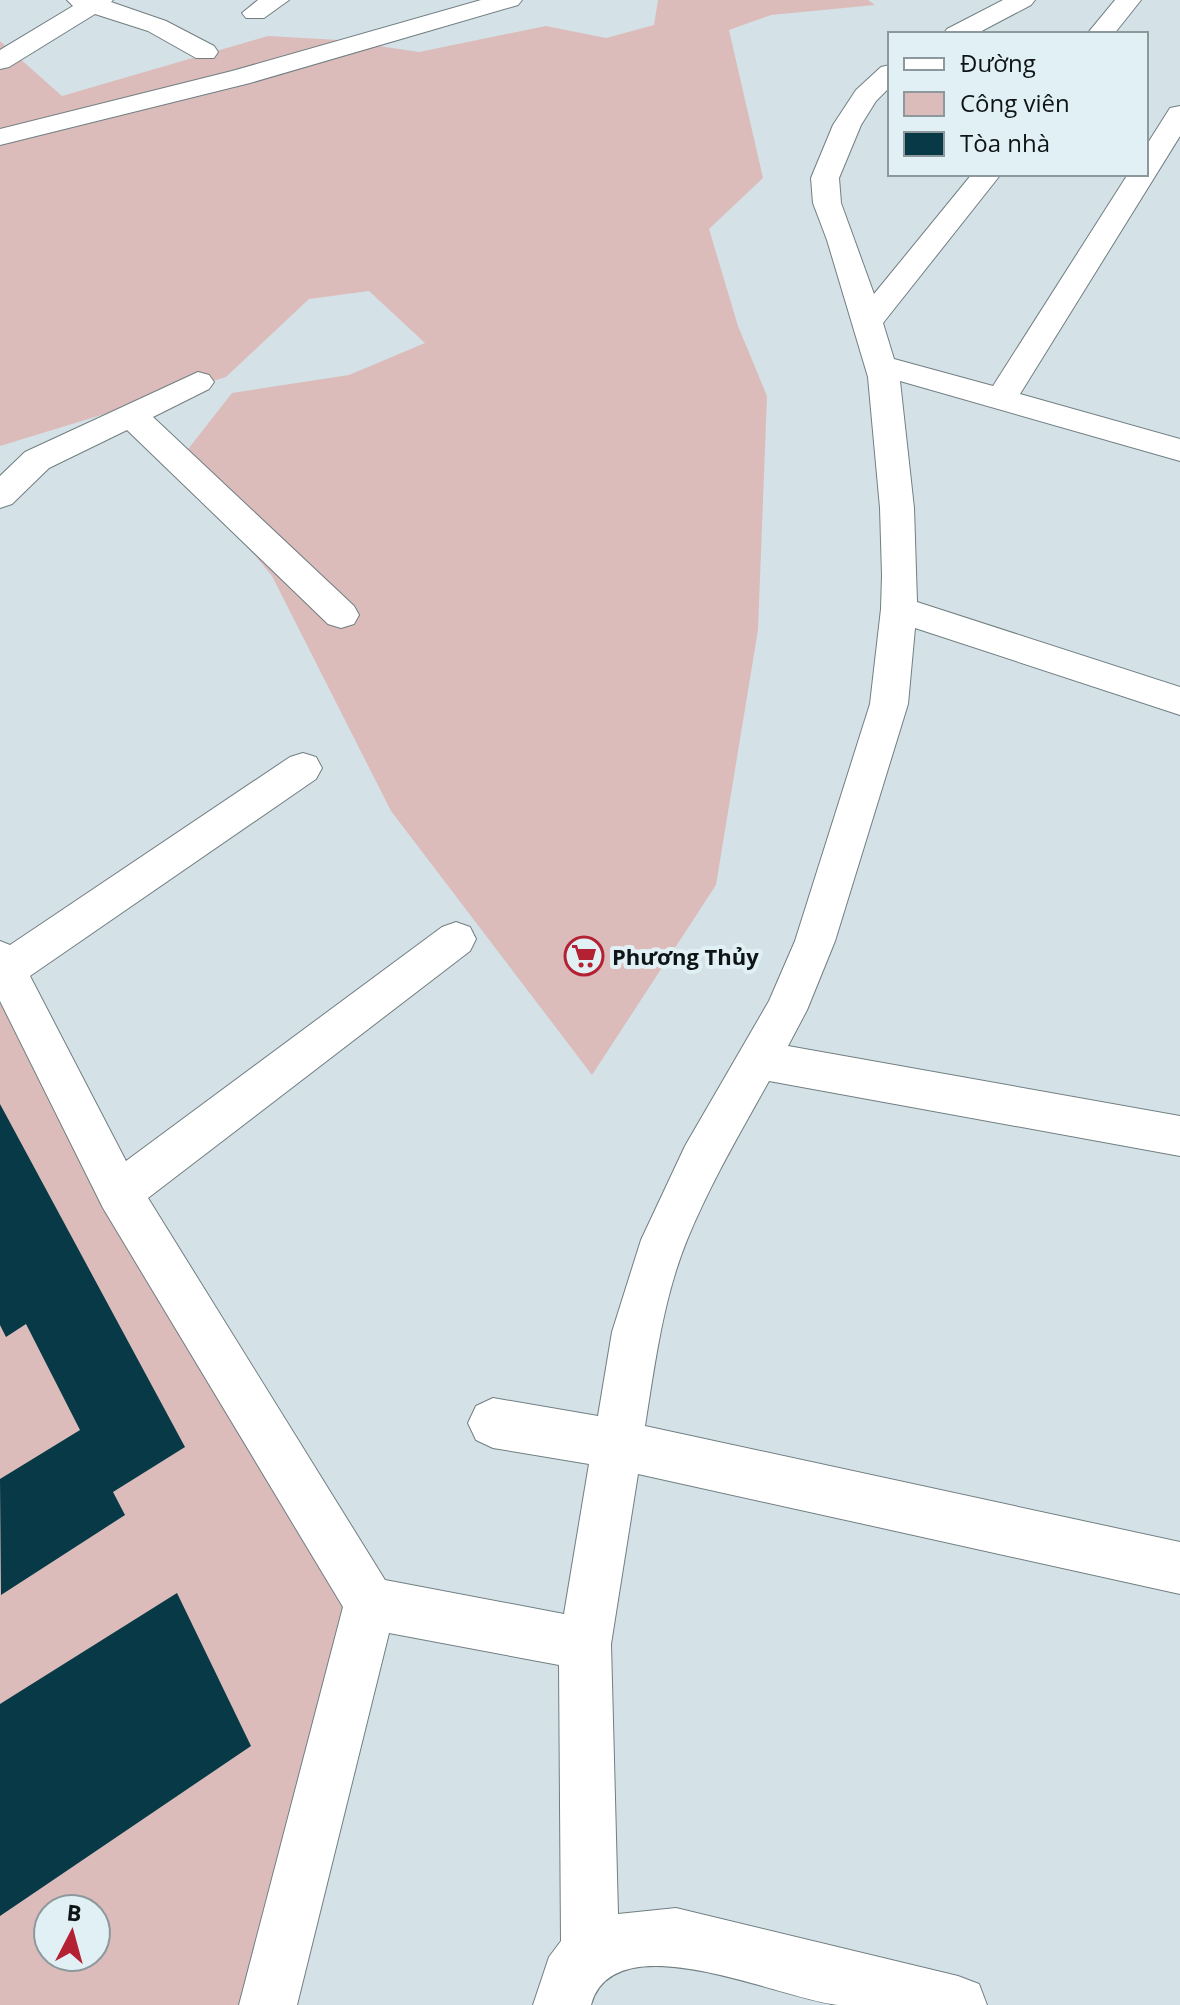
<svg xmlns="http://www.w3.org/2000/svg" width="1180" height="2005" font-family="'Open Sans',sans-serif">
<style>
.green{fill:#dbbcbb;fill-rule:evenodd}
.building{fill:#073946}
.lines{fill:none;stroke-linecap:round;stroke-linejoin:round}
.minor-casing{stroke:#717e82;stroke-width:2}
.minor{fill:#fff;fill-rule:evenodd}
.labels{text-anchor:middle;dominant-baseline:central;stroke-width:8;stroke-linejoin:round;paint-order:stroke}
.poi-label{font-size:22px;font-weight:bold;fill:#0f1416;stroke:#e1f0f5;text-anchor:start}
</style>
<rect width="100%" height="100%" fill="#d4e2e7"/>
<path class="green" d="M658 0H868L875 5 771 15 729 30 763 178 709 229 738 326 767 396 758 630 716 885 592 1075 391 811 272 576 178 462 232 393 349 375 425 343 369 291 309 299 226 377 0 446V41L62 96 268 36 339 40 419 52 546 26 606 38 654 25Z
M0 995 370 1603 276 2005H0ZM48 1909H96V1957H48Z"/>
<path class="building" d="M0 1104 185 1447 113 1492 125 1515 1 1595 0 1479 80 1430 26 1324 6 1337 0 1325Z
M177 1593 251 1746 0 1916V1704Z"/>
<g class="lines">
<g class="minor-casing">
<path id="minor" d="M67 0H113L111 2 166 21 214 46 218 52 214 58H196L148 31 95 14 9 67 0 69V50L73 6Z
M258 0H289L264 18H246L242 13Z
M481 0H522L518 5 250 83 0 145V129L232 71Z
M1003 0H1035L1031 5 976 34H943L947 29Z
M1115 0H1141L1114 34H1087Z
M890 65V87L876 101 861 125 839 178 841 203 874 294 972 174H1001L883 323 894 359 993 386 1128 174H1146V146L1170 108 1180 106V136L1020 394 1180 439V461L900 381 914 508 917 602 1180 687V715L915 628 908 704 835 941 807 1010 788 1046 1180 1116V1156L769 1081C740 1133 710 1184 687 1240 663 1299 655 1363 645 1426L1180 1542V1594L638 1474 611 1644 618 1914 676 1908 958 1976 979 1984 987 2005C939 2005 888 2005 839 2005 782 2000 614 1920 591 2005H533L549 1957 561 1941 559 1665 389 1633 297 2005H239L343 1607 103 1208 0 1001V941L10 945 290 757 303 753 316 757 322 768 316 779 30 976 126 1161 442 927 456 922 470 927 476 939 470 951 148 1198 385 1580 564 1614 589 1464 493 1448 476 1440 468 1423 476 1406 493 1398 598 1416 612 1332 641 1240 685 1146 769 1001 795 941 870 704 881 609 882 575 880 508 868 377 827 240 813 203 811 178 833 125 856 90 881 67Z
M198 372 209 375 214 382 209 389 153 417 354 606 359 615 354 624 341 628 328 624 127 430 49 468 12 504 0 508V476L25 452Z"/>
</g>
<use href="#minor" class="minor"/>
</g>
<defs>
<g id="supermarket-ring" transform="scale(2)"><circle r="9.5" fill="#e1f0f5" stroke="#b32132" stroke-width="1.5"/><path d="M-6-5.5h2.5l.6 2H6L4.5 2H-2.5L-4.4-4H-6ZM-1.5 3.2a1.3 1.3 0 1 0 .1 0ZM3 3.2a1.3 1.3 0 1 0 .1 0Z" fill="#b32132"/></g>
</defs>
<g fill-rule="evenodd">
<use href="#supermarket-ring" x="584" y="956"/>
</g>
<g class="labels">
<g class="poi-label">
<text x="612" y="956">Phương Thủy</text>
</g>
</g>
<rect x="888" y="32" width="260" height="144" fill="#e1f0f5" stroke="#8d989c" stroke-width="2"/>
<rect x="904" y="58" width="40" height="12" fill="#ffffff" stroke="#8d989c" stroke-width="2"/>
<text x="960" y="72" font-size="24" fill="#0f1416">Đường</text>
<rect x="904" y="92" width="40" height="24" fill="#dbbcbb" stroke="#8d989c" stroke-width="2"/>
<text x="960" y="112" font-size="24" fill="#0f1416">Công viên</text>
<rect x="904" y="132" width="40" height="24" fill="#073946" stroke="#8d989c" stroke-width="2"/>
<text x="960" y="152" font-size="24" fill="#0f1416">Tòa nhà</text>
<g transform="translate(72 1933) rotate(6)"><circle r="38" fill="#e1f0f5" stroke="#8d989c" stroke-width="2"/>
<path d="M0-6L14 30L0 20L-14 30Z" fill="#b32132"/>
<text y="-12" font-size="22" font-weight="bold" text-anchor="middle" fill="#0f1416">B</text>
</g>
</svg>
